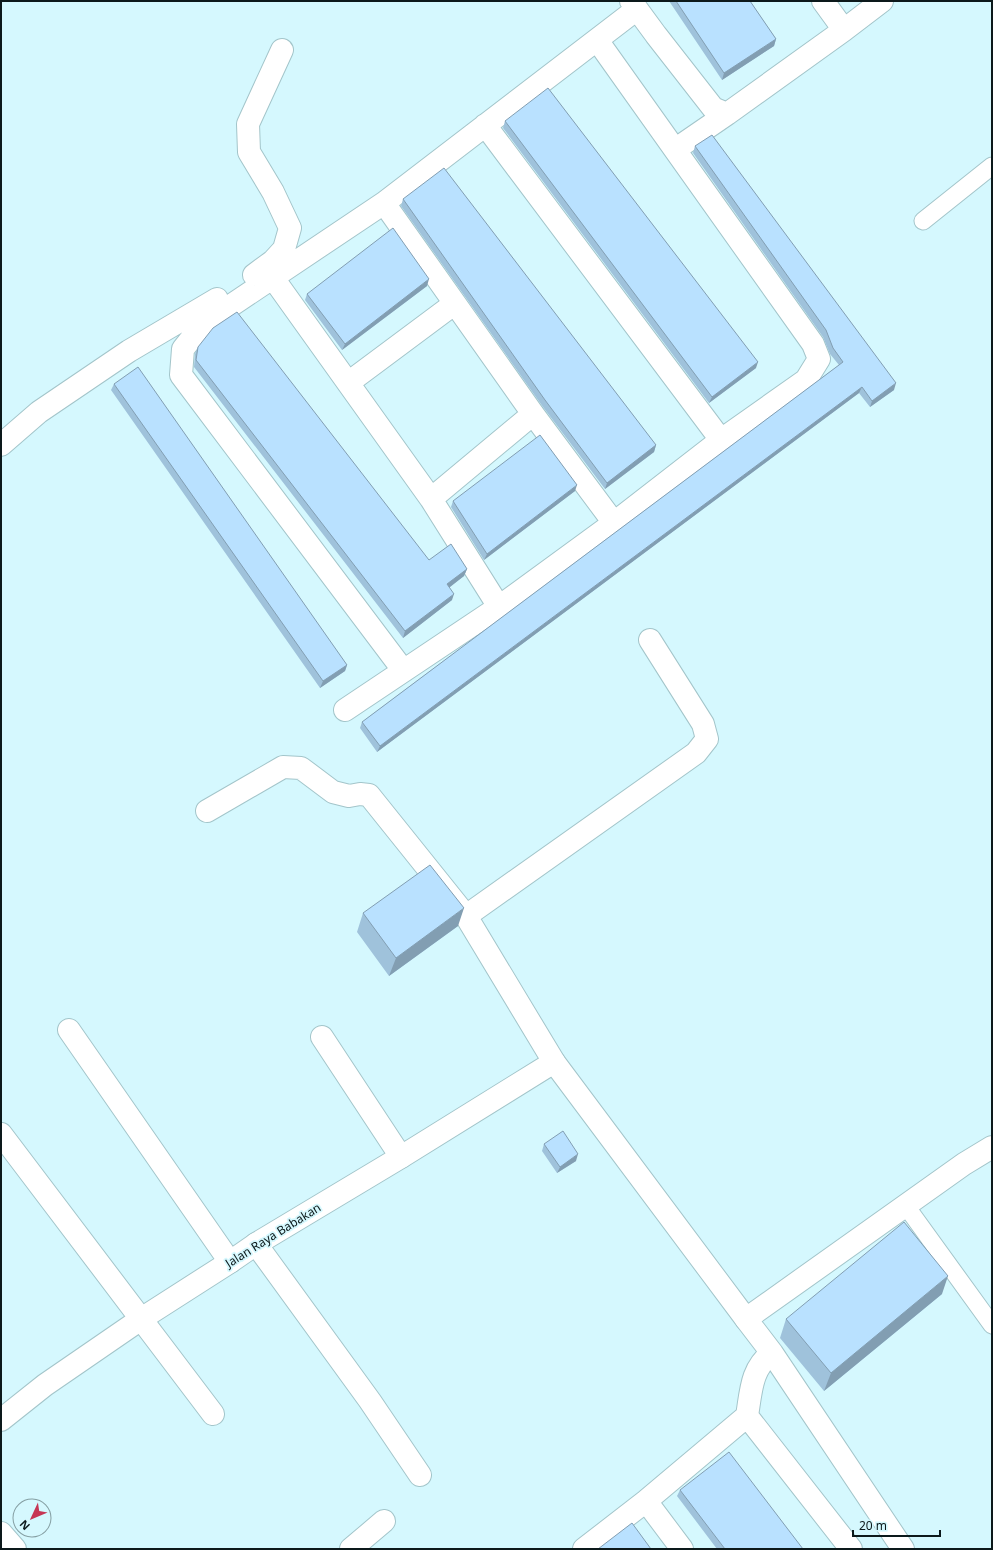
<svg xmlns="http://www.w3.org/2000/svg" width="993" height="1550" font-family="'Noto Sans',sans-serif">
<style>
.lines{fill:none;stroke-linecap:round;stroke-linejoin:round}
.lane-casing{stroke:#a3c5ca;stroke-width:19}
.street-casing{stroke:#a3c5ca;stroke-width:24}
.secondary-casing{stroke:#a3c5ca;stroke-width:24}
.lane{stroke:#fff;stroke-width:17}
.street{stroke:#fff;stroke-width:22}
.secondary{stroke:#fff;stroke-width:22}
.wall{fill:#9fc2db}
.shaded-wall{fill:#829eb2}
.building{fill:#b9e1ff;stroke:#829eb2}
.labels{text-anchor:middle;dominant-baseline:central;stroke-width:3.5;stroke-linejoin:round;paint-order:stroke}
.street-label{font-size:12px;fill:#0c191b;stroke:#d5f8fe}
</style>
<rect width="100%" height="100%" fill="#d5f8fe"/>
<g class="lines">
<g class="lane-casing">
<path id="lane" d="M923 221 992 166
M906 1206 992 1325"/>
</g>
<g class="street-casing">
<path id="street" d="M631 1 656 35 713 108 727 114 844 30 882 1
M823 1 844 30
M485 125 721 440
M676 149 727 114
M384 203 533 414 614 523
M254 275 273 261 284 249 290 228 273 192 249 152 248 124 282 50
M273 278 431 499 499 607
M348 383 454 304
M1 445 39 412 129 351 217 299
M431 499 533 414
M403 670 181 375 183 349 202 325 384 203 637 9
M345 710 499 607 614 523 721 440 806 380 819 359 813 344 597 40
M207 811 283 767 301 768 333 792 349 796 360 794 369 795 466 916 554 1062
M466 916 696 753 707 739 703 724 650 640
M69 1030 230 1262
M322 1037 401 1157
M1 1134 213 1414
M256 1244 370 1401 420 1475
M746 1319 772 1353 903 1549
M747 1416 851 1549
M646 1501 682 1549
M1 1533 15 1549
M351 1549 384 1521
M584 1549 646 1501 747 1416C751 1392 751 1368 772 1353"/>
</g>
<g class="secondary-casing">
<path id="secondary" d="M1 1420 45 1385 141 1319 230 1262 256 1244 401 1157 554 1062 746 1319 964 1164 992 1147"/>
</g>
<use href="#lane" class="lane"/>
<use href="#street" class="street"/>
<use href="#secondary" class="secondary"/>
</g>
<path class="wall" d="M669 1H750L776 39 774 46 722 80Z
M505 121 756 368 709 403 503 128Z
M695 146 894 390 870 407 859 393 377 752 360 728 362 722 839 365 830 354 823 337 693 153Z
M403 199 656 445 654 452 605 489 543 407 401 206Z
M427 286 342 350 305 300 307 294Z
M198 347 429 560 467 569 464 576 449 587 452 600 403 638 194 367 195 354Z
M114 384 347 665 345 671 320 688 111 390Z
M575 491 484 560 451 507 453 501Z
M363 913 458 926 389 976 357 932Z
M544 1144 576 1161 557 1173 542 1151Z
M942 1294 824 1391 780 1338 786 1319Z
M680 1490 803 1549H717L677 1496Z"/>
<path class="shaded-wall" d="M776 39 774 46 722 80 724 73Z
M429 279 427 286 342 350 345 344Z
M758 362 756 368 709 403 712 397Z
M896 383 894 390 870 407 872 401Z
M862 387 859 393 377 752 380 746Z
M656 445 654 452 605 489 607 483Z
M577 485 575 491 484 560 487 554Z
M467 569 464 576 445 591 447 584Z
M454 594 452 600 403 638 405 631Z
M347 665 345 671 320 688 323 681Z
M464 908 458 926 389 976 396 958Z
M578 1154 576 1161 557 1173 560 1167Z
M948 1276 942 1294 824 1391 831 1373Z"/>
<path class="building" d="M676 1H750L776 39 724 73Z
M548 88 758 362 712 397 505 121Z
M712 135 896 383 872 401 862 387 380 746 362 722 843 362 833 348 826 330 695 146Z
M444 168 656 445 607 483 545 400 403 199Z
M393 228 429 279 345 344 307 294Z
M237 312 429 560 451 544 467 569 447 584 454 594 405 631 196 360 198 347 213 328Z
M138 367 347 665 323 681 114 384Z
M540 435 577 485 487 554 453 501Z
M430 865 464 908 396 958 363 913Z
M563 1131 578 1154 560 1167 544 1144Z
M904 1222 948 1276 831 1373 786 1319Z
M729 1452 803 1549H725L680 1490Z
M632 1523 651 1549H598Z"/>
<g class="labels">
<g class="street-label">
<text transform="translate(273 1235) rotate(-32)">Jalan Raya Babakan</text>
</g>
</g>
<rect width="993" height="1550" fill="none" stroke="#0c191b" stroke-width="4"/>
<g transform="translate(32 1518) rotate(226)"><circle r="19" fill="#d5f8fe" stroke="#859fa3"/>
<path d="M0-3L7 15L0 10L-7 15Z" fill="#c63654"/>
<text y="-6" font-size="11" font-weight="bold" text-anchor="middle" fill="#0c191b">N</text>
</g>
<path d="M853 1530v6h87v-6" fill="none" stroke="#0c191b" stroke-width="2"/>
<text x="859" y="1530" font-size="12" fill="#0c191b" stroke="#d5f8fe" stroke-width="3" paint-order="stroke">20 m</text>
</svg>
